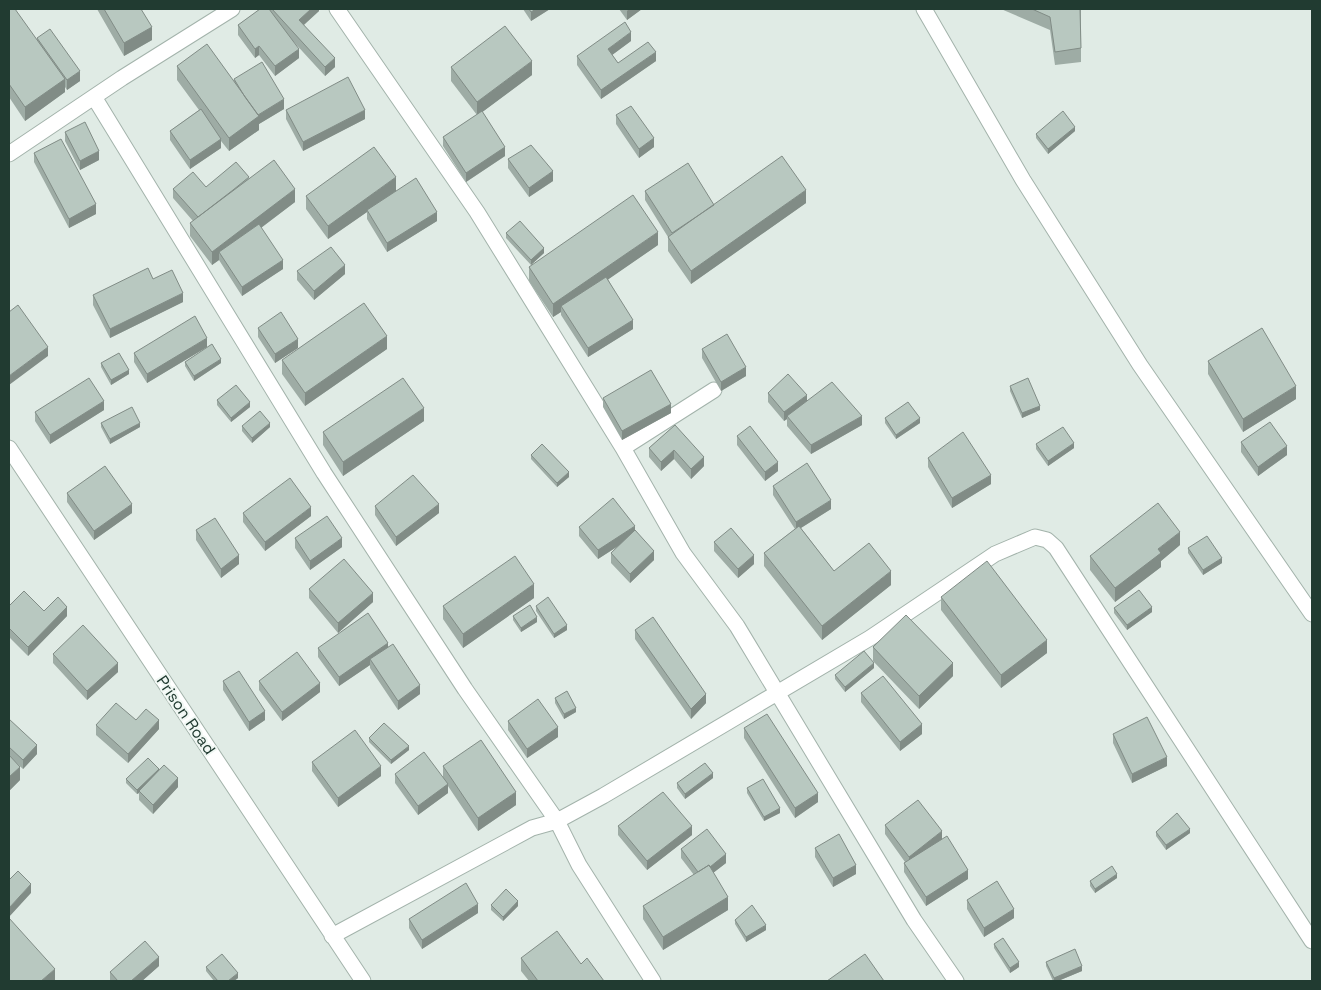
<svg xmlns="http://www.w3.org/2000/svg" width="1321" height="990" font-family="'Space Grotesk',sans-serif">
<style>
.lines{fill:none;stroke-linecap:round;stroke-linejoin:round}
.minor-casing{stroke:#a3b3ab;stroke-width:17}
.minor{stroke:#fff;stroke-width:15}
.wall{fill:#9eaca5}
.shaded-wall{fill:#818c86}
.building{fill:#b8c8c0;stroke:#818c86}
.labels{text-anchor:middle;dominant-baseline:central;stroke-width:4;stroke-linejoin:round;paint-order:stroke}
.street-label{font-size:16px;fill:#213b31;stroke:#f0f7f3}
</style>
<rect width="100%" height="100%" fill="#e0ebe5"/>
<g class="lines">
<g class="minor-casing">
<path id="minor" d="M337 9 477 212 623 448 683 553 737 626 914 920 956 981
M924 9 1023 180 1140 365 1312 614
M94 97 324 473 465 689 557 821 579 865 653 981
M9 154 122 78 232 9
M9 448 363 981
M623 448 714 390
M332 936 532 828 557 821 603 796 870 638 995 554 1035 537 1047 540 1056 548 1312 941"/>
</g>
<use href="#minor" class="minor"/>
</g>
<path class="wall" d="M9 9 37 40V38L80 81 67 90 65 87V92L25 121 9 97Z
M97 9H141L152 40 124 56Z
M260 9H319V11L304 25 335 67 325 76 292 40 299 58 275 76 259 55 255 58 238 35V25Z
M523 9H550L531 21Z
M619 9H642L627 20Z
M1001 9H1081V62L1055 65 1050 30Z
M631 41 612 55 618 63 656 61 601 99 577 65V56Z
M177 66 234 82V79L284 109 259 124V130L229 151 221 141V148L190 169 170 140V131L199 110 177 80Z
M451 67 532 75 482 112 505 156 466 182 443 146V137L477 115 451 81Z
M286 110 365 119 303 151 286 119Z
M616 115 654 147 639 158 616 124Z
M1075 131 1048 154 1036 138V134Z
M65 132 99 160 80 170 65 141Z
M34 153 96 214 69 228 34 162Z
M508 159 553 181 529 197 508 168Z
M249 178 295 202 261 228 283 269 242 296 219 260 212 265 190 236V223L193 221 173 198V189L206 187Z
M396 191 390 195 437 221 387 252 367 219V212L328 239 306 209V196Z
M645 191 714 205 806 203 691 284 668 251V237L645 200Z
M506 233 544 253 531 265 506 238Z
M658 245 608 279 633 329 588 357 561 315V312L553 317 529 281V267Z
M297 271 345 274 314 300 297 280Z
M153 279 183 302 110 338 93 305V295Z
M258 328 298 348 275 363 258 337Z
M207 347 147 383 134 362V353Z
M387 349 305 406 282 374V360Z
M702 349 746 376 721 391 702 358Z
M1208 361 1296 399 1243 432 1208 374Z
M185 362 221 363 194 381 185 366Z
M101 363 129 374 111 385 101 367Z
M1010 386 1040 410 1022 418 1010 391Z
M768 393 807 402 862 425 811 454 787 426V419L784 421 768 402Z
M603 398 671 413 622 440 603 407Z
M217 400 250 407 231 422 217 405Z
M104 410 50 444 35 421V412Z
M885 418 920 423 896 439 885 423Z
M424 421 343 476 323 445V432Z
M101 423 140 427 110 444 101 427Z
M675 425 704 466 691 479 674 459 661 471 649 457V448Z
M242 426 270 427 252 443 242 431Z
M737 436 778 471 765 481 737 445Z
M1241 442 1287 455 1258 476 1241 452Z
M1036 444 1074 448 1048 466 1036 449Z
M531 455 569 477 557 487 531 459Z
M928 458 991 484 952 508 928 467Z
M773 486 831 509 801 528 834 571 891 585 822 640 764 566V553L795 529 773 495Z
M67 493 132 513 94 540 67 502Z
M375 506 439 513 396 546 375 515Z
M243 513 311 516 265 551 243 522Z
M579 527 635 531 654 560 630 583 611 563V553L620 545 598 559 579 536Z
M196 530 239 564 221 578 196 540Z
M295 538 342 547 310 570 295 548Z
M714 542 754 564 738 578 714 551Z
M1180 545 1161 561V567L1115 602 1090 570V556Z
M1188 548 1222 563 1203 575 1188 553Z
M309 589 373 602 338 633 309 598Z
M941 597 1047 653 1001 688 941 610Z
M534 598 463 648 443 619V606Z
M9 606 67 616 28 656 9 637Z
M536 606 567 630 554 638 536 611Z
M1114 608 1152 612 1127 630 1114 613Z
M513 616 537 622 521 632 513 620Z
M635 630 706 703 691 719 635 639Z
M388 646 420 694 398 710 370 668V665L339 686 318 657V648Z
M873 647 953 676 919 709 873 661Z
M53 654 118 672 87 700 53 663Z
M874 668 845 692 835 679V675Z
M223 681 265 720 249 731 223 690Z
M259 681 320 692 282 721 259 690Z
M861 693 922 734 900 751 861 702Z
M555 698 576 712 564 719 555 703Z
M9 719 37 754 23 769 12 759 20 780 9 791Z
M136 720 159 729 128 763 96 735V725Z
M508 721 558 737 527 758 508 730Z
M744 728 818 802 795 818 744 738Z
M1113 734 1167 766 1132 783 1113 743Z
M369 738 409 750 391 764 369 742Z
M312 762 381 776 338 807 312 771Z
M443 766 516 805 478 831 448 786V793L418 815 395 783V774L443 778Z
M159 769 178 787 153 814 139 800V793L137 794 126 783V779Z
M713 778 685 799 677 788V783Z
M747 788 780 813 764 821 747 793Z
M885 825 942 839 968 879 926 906 904 872V863L905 862 885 834Z
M618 826 692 835 647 870 618 835Z
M1156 832 1190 833 1166 850 1156 836Z
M815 848 856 874 833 887 815 857Z
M681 849 726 863 713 873 728 910 663 950 643 919V906L694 875 681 858Z
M1117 878 1095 893 1090 886V881Z
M967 900 1014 918 984 937 967 909Z
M491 905 518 906 503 921 491 910Z
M478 913 422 949 409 928V919Z
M735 920 766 930 746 942 735 924Z
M994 944 1019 967 1010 973 994 948Z
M521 958 581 964 604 981H529L521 971Z
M1046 962 1082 971 1058 981H1053L1046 966Z
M159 966 142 981H110V972Z
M206 967 238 978 234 981H214L206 971Z"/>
<path class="shaded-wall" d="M311 9H319V11L299 29V20Z
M536 9H550L531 21V12Z
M629 9H642L627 20V11Z
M152 27V40L124 56V43Z
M631 32V41L608 58V49Z
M259 46V55L255 58V49Z
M299 49V58L275 76V66Z
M656 52V61L601 99V90Z
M335 58V67L325 76V67Z
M532 61V75L477 116V102Z
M80 71V81L67 90V80Z
M65 79V92L25 121V107Z
M284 99V109L259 124V130L229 151V138L257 116Z
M365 110V119L303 151V142Z
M1075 127V131L1048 154V149Z
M654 138V147L639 158V149Z
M221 139V148L190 169V160Z
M505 147V156L466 182V173Z
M99 151V160L80 170V161Z
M553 171V181L529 197V188Z
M396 177V191L367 211V210V212L328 239V226Z
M295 189V202L222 257 219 252V260L212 265V252Z
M806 190V203L691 284V271Z
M96 204V214L69 228V219Z
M437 212V221L387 252V243Z
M658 232V245L564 310 561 306V312L553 317V304Z
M544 248V253L531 265V260Z
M283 260V269L242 296V287Z
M345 265V274L314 300V291Z
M183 293V302L110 338V329Z
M633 320V329L588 357V348Z
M387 336V349L305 406V393Z
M207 338V347L147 383V374Z
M298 339V348L275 363V354Z
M48 347V356L9 385V376Z
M221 359V363L194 381V376Z
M746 367V376L721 391V382Z
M129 370V374L111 385V380Z
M1296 386V399L1243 432V419Z
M807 395V404L787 416V419L784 421V412Z
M104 401V410L50 444V435Z
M250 402V407L231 422V418Z
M671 404V413L622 440V431Z
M1040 406V410L1022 418V413Z
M424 408V421L343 476V462Z
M862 416V425L811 454V445Z
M920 418V423L896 439V435Z
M140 423V427L110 444V439Z
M270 423V427L252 443V438Z
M1074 443V448L1048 466V461Z
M1287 446V455L1258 476V467Z
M674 450V459L661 471V462Z
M704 457V466L691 479V469Z
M778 462V471L765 481V472Z
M569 472V477L557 487V483Z
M991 475V484L952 508V498Z
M831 500V509L796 531V522Z
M132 504V513L94 540V531Z
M439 504V513L396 546V537Z
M311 507V516L265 551V542Z
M635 526V535L598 559V550Z
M1180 532V545L1161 561V567L1115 602V588L1158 549Z
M342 538V547L310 570V561Z
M654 551V560L630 583V574Z
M239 555V564L221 578V569Z
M754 555V564L738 578V569Z
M1222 558V563L1203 575V570Z
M891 571V585L822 640V626Z
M534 584V598L463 648V634Z
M373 593V602L338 633V623Z
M67 607V616L28 656V647Z
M1152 607V612L1127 630V625Z
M537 617V622L521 632V628Z
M567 625V630L554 638V634Z
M1047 640V653L1001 688V675Z
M388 643V652L370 659V665L339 686V677Z
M118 663V672L87 700V691Z
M874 663V668L845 692V687Z
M953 663V676L919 709V696Z
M320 683V692L282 721V712Z
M420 685V694L398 710V701Z
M706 694V703L691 719V709Z
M576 708V712L564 719V714Z
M265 711V720L249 731V722Z
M159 720V729L128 763V754Z
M922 724V734L900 751V742Z
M558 727V737L527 758V749Z
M37 745V754L23 769V760Z
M409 746V750L391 764V760Z
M1167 757V766L1132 783V774Z
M381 766V776L338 807V798Z
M20 767V780L9 791V777Z
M159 769V773L139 791V793L137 794V790Z
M713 773V778L685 799V794Z
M178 778V787L153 814V805Z
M448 784V793L418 815V806Z
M516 792V805L478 831V818Z
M818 793V802L795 818V808Z
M780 808V813L764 821V817Z
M692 826V835L647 870V861Z
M1190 829V833L1166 850V845Z
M942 831V840L909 866V857Z
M726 854V863L700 883V874Z
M856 865V874L833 887V878Z
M968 870V879L926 906V897Z
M1117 874V878L1095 893V889Z
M31 884V893L9 917V908Z
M728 897V910L663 950V937Z
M518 901V906L503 921V917Z
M478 904V913L422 949V940Z
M1014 909V918L984 937V928Z
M766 925V930L746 942V937Z
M159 957V966L142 981H131Z
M1019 962V967L1010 973V968Z
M1082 966V971L1058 981H1054V978Z
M55 969V981H41Z
M238 973V978L234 981H228Z"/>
<path class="building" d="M9 9H15L65 79 25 107 9 84Z
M104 9H141L152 27 124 43Z
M260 9H269L299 49 275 66 259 46 255 49 238 25Z
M272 9H311L299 20 335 58 325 67Z
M529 9H536L531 12Z
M1032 9H1080L1081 48 1055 52 1050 17Z
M625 22 631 32 608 49 618 63 648 42 656 52 601 90 577 56Z
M505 26 532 61 477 102 451 67Z
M50 29 80 71 67 80 37 38Z
M207 44 259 116 229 138 177 66Z
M262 62 284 99 258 115 245 97 234 79Z
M348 77 365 110 303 142 286 110Z
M631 106 654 138 639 149 616 115Z
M201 109 221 139 190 160 170 131Z
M482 111 505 147 466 173 443 137Z
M1063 111 1075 127 1048 149 1036 134Z
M85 122 99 151 80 161 65 132Z
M61 139 96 204 69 219 34 153Z
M531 145 553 171 529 188 508 159Z
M374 147 396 177 328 226 306 196Z
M782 156 806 190 691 271 668 237Z
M274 160 295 189 212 252 190 223Z
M236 162 249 177 233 190 198 217 173 189 193 172 206 187Z
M688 163 714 205 672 233 645 191Z
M416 178 437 212 387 243 367 210Z
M633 195 658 232 553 304 529 267Z
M520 221 544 248 531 260 506 233Z
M259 224 283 260 242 287 219 252Z
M331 247 345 265 314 291 297 271Z
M148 268 153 279 172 270 183 293 110 329 93 295Z
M606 277 633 320 588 348 561 306Z
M364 303 387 336 305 393 282 360Z
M18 305 48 347 9 376V312Z
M281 312 298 339 275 354 258 328Z
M195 316 207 338 147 374 134 353Z
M1262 328 1296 386 1243 419 1208 361Z
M727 334 746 367 721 382 702 349Z
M212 344 221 359 194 376 185 362Z
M119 353 129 370 111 380 101 363Z
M651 370 671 404 622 431 603 398Z
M788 374 807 395 784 412 768 393Z
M89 378 104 401 50 435 35 412Z
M403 378 424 408 343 462 323 432Z
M1028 378 1040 406 1022 413 1010 386Z
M832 382 862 416 811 445 787 416Z
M236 385 250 402 231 418 217 400Z
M908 402 920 418 896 435 885 418Z
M132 407 140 423 110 439 101 423Z
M260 411 270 423 252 438 242 426Z
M1270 422 1287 446 1258 467 1241 442Z
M675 425 704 457 691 469 674 450 661 462 649 448Z
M750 426 778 462 765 472 737 436Z
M1063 427 1074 443 1048 461 1036 444Z
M963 432 991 475 952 498 928 458Z
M542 444 569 472 557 483 531 455Z
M807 463 831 500 796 522 773 486Z
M105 466 132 504 94 531 67 493Z
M413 475 439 504 396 537 375 506Z
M290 478 311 507 265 542 243 513Z
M613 498 635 526 598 550 579 527Z
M1158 503 1180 532 1158 549 1161 553 1115 588 1090 556Z
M327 516 342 538 310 561 295 538Z
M215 518 239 555 221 569 196 530Z
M799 526 834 571 869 543 891 571 822 626 764 553Z
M731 528 754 555 738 569 714 542Z
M635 530 654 551 630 574 611 553Z
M1207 536 1222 558 1203 570 1188 548Z
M515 556 534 584 463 634 443 606Z
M344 559 373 593 338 623 309 589Z
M987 561 1047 640 1001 675 941 597Z
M1139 590 1152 607 1127 625 1114 608Z
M24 591 44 611 58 597 67 607 28 647 9 628V606Z
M548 597 567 625 554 634 536 606Z
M530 605 537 617 521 628 513 616Z
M368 613 388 643 339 677 318 648Z
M906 615 953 663 919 696 873 647Z
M653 617 706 694 691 709 635 630Z
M83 625 118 663 87 691 53 654Z
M393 644 420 685 398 701 370 659Z
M864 651 874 663 845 687 835 675Z
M297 652 320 683 282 712 259 681Z
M239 671 265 711 249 722 223 681Z
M883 676 922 724 900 742 861 693Z
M567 691 576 708 564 714 555 698Z
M538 699 558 727 527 749 508 721Z
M116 703 136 720 146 709 159 720 128 754 96 725Z
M767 714 818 793 795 808 744 728Z
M1147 717 1167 757 1132 774 1113 734Z
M9 719 37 745 23 760 9 747Z
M384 723 409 746 391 760 369 738Z
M355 730 381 766 338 798 312 762Z
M481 740 516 792 478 818 443 766Z
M424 752 448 784 418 806 395 774Z
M9 755 20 767 9 777Z
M148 758 159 769 137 790 126 779Z
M705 763 713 773 685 794 677 783Z
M164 765 178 778 153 805 139 791Z
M763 779 780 808 764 817 747 788Z
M663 792 692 826 647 861 618 826Z
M918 800 942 831 909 857 885 825Z
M1177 813 1190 829 1166 845 1156 832Z
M707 829 726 854 710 867 709 865 698 872 681 849Z
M839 834 856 865 833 878 815 848Z
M947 836 968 870 926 897 904 863Z
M709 865 728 897 663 937 643 906Z
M1112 866 1117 874 1095 889 1090 881Z
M18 871 31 884 9 908V880Z
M997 881 1014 909 984 928 967 900Z
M466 883 478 904 422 940 409 919Z
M506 889 518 901 503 917 491 905Z
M752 905 766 925 746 937 735 920Z
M9 918 55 969 41 981H9Z
M557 931 581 964 587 958 604 981H538L521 958Z
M1003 938 1019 962 1010 968 994 944Z
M145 941 159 957 131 981H118L110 972Z
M1075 949 1082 966 1054 978 1046 962Z
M222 954 238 973 228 981H218L206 967Z
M865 954 884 981H827Z"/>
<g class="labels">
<g class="street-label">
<text transform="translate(186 715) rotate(56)">Prison Road</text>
</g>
</g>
<rect width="1321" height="990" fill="none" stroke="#213b31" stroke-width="20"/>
</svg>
